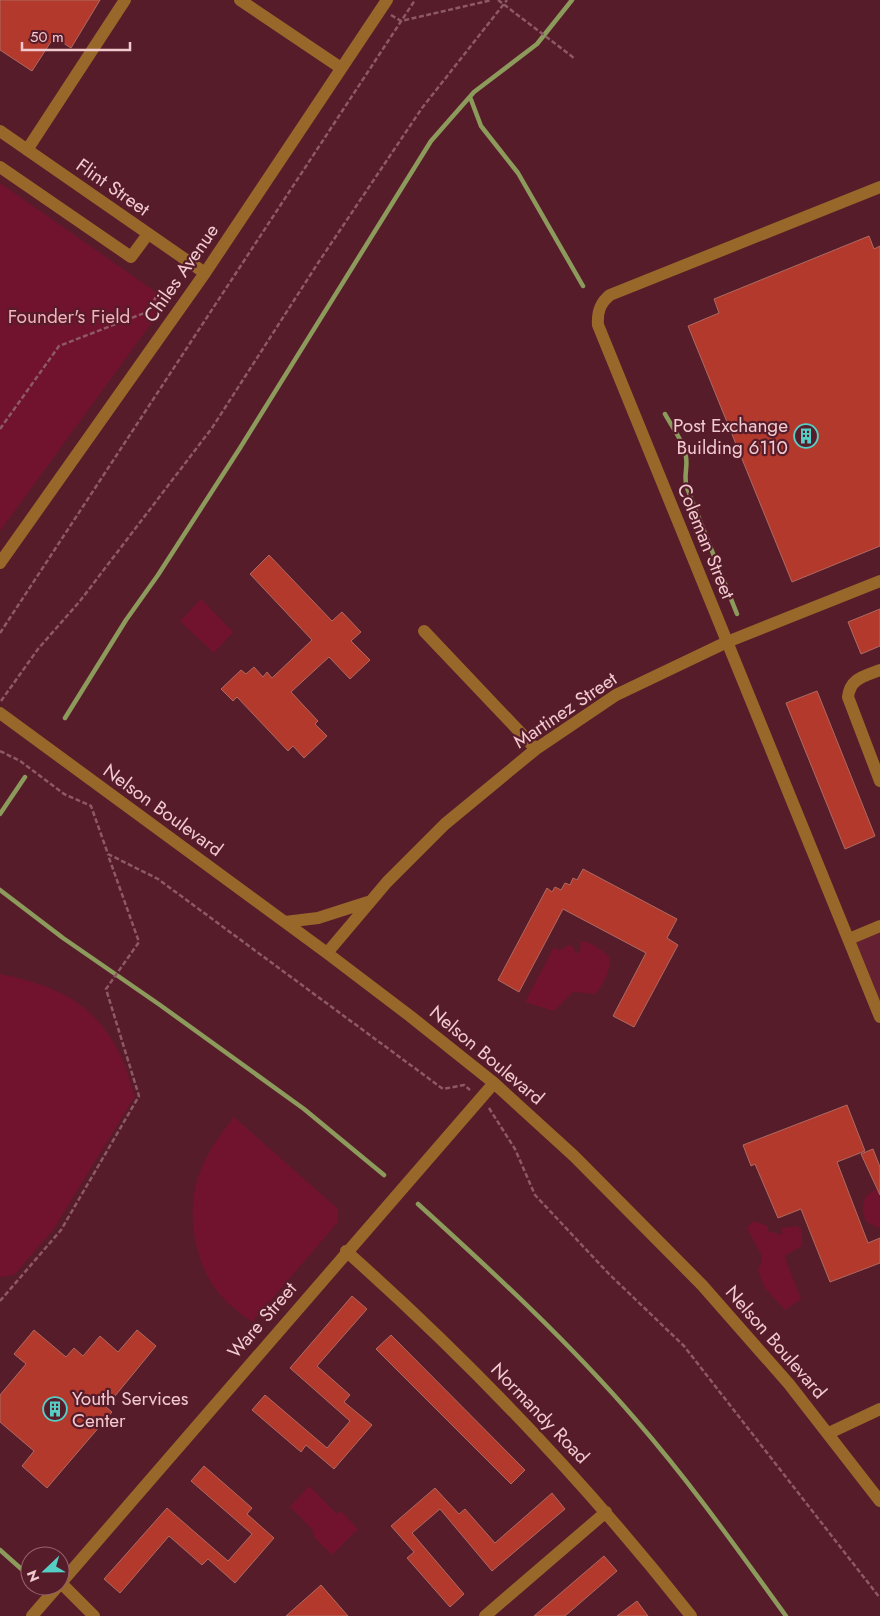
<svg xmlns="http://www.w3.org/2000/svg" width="880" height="1616" font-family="Jost,sans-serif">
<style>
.built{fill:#652131}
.green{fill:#71132f}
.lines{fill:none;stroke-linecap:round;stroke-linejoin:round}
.stream{stroke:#8c9b5c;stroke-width:4.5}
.building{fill:#b3392d;stroke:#ae6a60}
.path{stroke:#8d5964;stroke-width:2.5;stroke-dasharray:5 2.5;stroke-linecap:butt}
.minor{stroke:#98682a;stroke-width:12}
.labels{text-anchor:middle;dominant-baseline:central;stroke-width:4.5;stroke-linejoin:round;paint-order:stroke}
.street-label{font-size:19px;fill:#f1cacf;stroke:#571c2a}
.park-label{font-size:19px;fill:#f3b2bc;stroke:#571c2a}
.poi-label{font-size:19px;fill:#f1cacf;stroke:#571c2a;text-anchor:end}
</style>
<rect width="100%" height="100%" fill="#571c2a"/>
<path class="built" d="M880 926V1016L849 939Z"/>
<path class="green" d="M0 183 163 297 166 303 0 531Z
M201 599 233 632 214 653 180 621Z
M581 941C591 942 605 951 610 959 609 973 604 984 595 994L573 992 554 1011 525 1002 554 947 559 951 569 945 573 946 576 954 580 951Z
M0 974C56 986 94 1001 121 1056 127 1068 130 1083 135 1096L53 1230 14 1275 0 1277Z
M234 1117 338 1209V1222L252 1322C237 1311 221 1299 211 1282 191 1249 186 1200 203 1165 210 1147 223 1132 234 1117Z
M880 1189V1229L866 1221C859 1206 863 1192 880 1189Z
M753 1221 768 1226V1231L782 1235V1228L797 1226 802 1230V1246L786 1255 785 1258 801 1299 785 1310 765 1288 758 1270 762 1261 761 1254 748 1230V1227Z
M309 1486 337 1514 341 1511 358 1529 332 1555 314 1537V1531L290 1507Z"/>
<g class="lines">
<path class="stream" d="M470 97 481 126 518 173 583 286
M665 414C672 427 684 442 686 457 688 468 683 477 687 488L737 614
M65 718 126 620 158 575 240 448 431 141 474 92 537 44 572 0
M0 814 25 777
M0 890 63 938 160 1005 304 1109 384 1175
M418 1204C494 1273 569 1342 636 1420 690 1482 738 1550 786 1616
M0 1550 27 1574"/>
</g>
<path class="building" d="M0 0H100L71 48 54 37 32 71 0 50Z
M869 236 874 249 880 246V546L792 582 688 326 719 313 714 299Z
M269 555 332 621 342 612 361 632 351 641 370 660 350 679 329 657 291 692 318 721 315 724 327 736 304 758 293 746 288 751 237 697 233 701 221 689 241 670 246 674 254 667 263 677 267 672 272 678 312 640 250 574Z
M880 609V646L861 654 848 622Z
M817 691 875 836 845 849 786 703Z
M583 869 677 919 667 938 678 945 634 1027 613 1016 646 953 563 909 519 992 498 980 547 888 552 892 555 887 561 890 565 883 570 885 573 878 577 880Z
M847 1105 865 1151 837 1162 868 1243 880 1238V1263L830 1282 801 1209 778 1218 755 1164 751 1166 743 1145Z
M873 1149 880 1167V1195L861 1154Z
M352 1296 367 1309 317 1366 350 1395 344 1402 372 1425 334 1469 306 1445 301 1452 252 1410 265 1395 327 1448 350 1421 290 1368Z
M34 1330 66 1357 74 1348 83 1356 100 1336 118 1352 137 1330 156 1346 106 1407 112 1412 47 1488 22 1466 34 1451 0 1422V1395L26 1364 14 1354Z
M391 1335 525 1470 511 1484 376 1349Z
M204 1466 252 1508 247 1514 274 1538 235 1583 208 1559 202 1565 169 1536 120 1593 104 1579 167 1508 228 1561 252 1534 191 1481Z
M435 1488 459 1514 465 1509 495 1543 552 1493 565 1509 492 1571 440 1509 412 1533 464 1594 450 1607 407 1558 414 1552 391 1526Z
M604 1556 617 1571 565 1616H534Z
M321 1585 348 1616H286Z
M637 1601 648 1616H617Z"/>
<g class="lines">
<path class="path" d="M498 0 574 58
M391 15 401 21 492 0
M0 429 59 346 147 312 159 292
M0 633 415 0
M1 701 38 649 80 601 212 428 318 263 422 108 507 0
M0 751 20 761 64 794 91 806 108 854 158 879 443 1089 464 1085 470 1090
M489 1108 515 1149 535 1195 609 1274 684 1346 880 1598
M0 1301 61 1230 139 1096 106 989 139 942 108 855"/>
<path class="minor" d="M240 0 341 68
M0 131 205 273
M27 150 125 0
M0 167 131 257 148 234
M880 187 610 295C600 303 597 312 598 325L880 1017
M0 563 205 273 387 0
M424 631 536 749
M880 670C865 676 850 678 848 697L880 781
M0 713 327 953 410 1016 494 1083 574 1156 702 1285 789 1384 880 1501
M285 922 318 918 368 902
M849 939 880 926
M327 953 387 882 445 824 536 749 616 695 727 642 880 581
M346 1251C472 1363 587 1484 691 1616
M829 1433 880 1409
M61 1583 94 1616
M60 1584 494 1083
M32 1616 58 1586
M485 1616 606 1512"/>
</g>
<defs>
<g id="building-ring" transform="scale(1.25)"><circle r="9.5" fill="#571c2a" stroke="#55cec6" stroke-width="1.5"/><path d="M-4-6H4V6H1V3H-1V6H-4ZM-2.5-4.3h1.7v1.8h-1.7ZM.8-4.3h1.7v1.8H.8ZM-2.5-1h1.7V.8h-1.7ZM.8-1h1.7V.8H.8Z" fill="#55cec6"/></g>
</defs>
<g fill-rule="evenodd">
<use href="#building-ring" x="806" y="436"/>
<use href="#building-ring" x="55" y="1409"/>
</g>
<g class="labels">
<g class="street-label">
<text transform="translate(113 187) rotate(35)">Flint Street</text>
<text transform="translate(181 273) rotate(-55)">Chiles Avenue</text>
<text transform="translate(706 541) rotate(68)">Coleman Street</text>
<text transform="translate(565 710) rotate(-34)">Martinez Street</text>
<text transform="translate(163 810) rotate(36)">Nelson Boulevard</text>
<text transform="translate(487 1055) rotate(40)">Nelson Boulevard</text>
<text transform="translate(262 1320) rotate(-49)">Ware Street</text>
<text transform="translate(776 1342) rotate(49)">Nelson Boulevard</text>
<text transform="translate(540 1413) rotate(46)">Normandy Road</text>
</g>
<g class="park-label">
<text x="69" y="316">Founder's Field</text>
</g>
<g class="poi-label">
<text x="788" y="425">Post Exchange<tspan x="788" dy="22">Building 6110</tspan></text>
<text x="72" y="1398" text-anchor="start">Youth Services<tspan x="72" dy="22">Center</tspan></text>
</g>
</g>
<g transform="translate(45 1571) rotate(248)"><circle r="24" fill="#571c2a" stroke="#95626c"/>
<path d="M0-4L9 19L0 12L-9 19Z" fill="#55cec6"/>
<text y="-8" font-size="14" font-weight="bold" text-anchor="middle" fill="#f1cacf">N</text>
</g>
<path d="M22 42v8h108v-8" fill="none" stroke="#f1cacf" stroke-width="2.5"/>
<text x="30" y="42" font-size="15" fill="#f1cacf" stroke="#571c2a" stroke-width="4" paint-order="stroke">50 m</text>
</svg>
